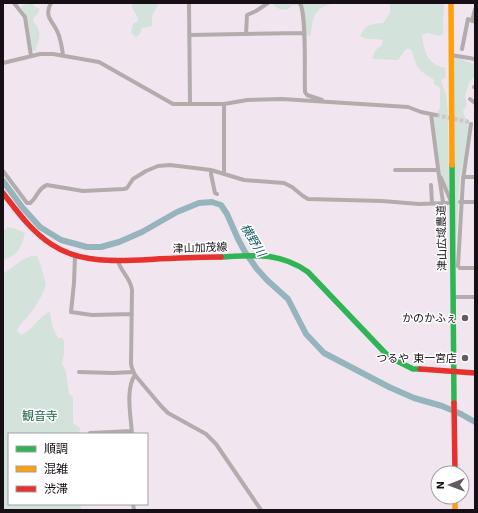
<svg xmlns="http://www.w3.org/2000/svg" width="478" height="513" font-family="'Work Sans','Noto Sans JP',sans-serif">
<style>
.green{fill:#d4e2dc}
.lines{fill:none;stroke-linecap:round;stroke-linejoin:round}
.river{stroke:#95b4bc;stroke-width:6}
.street-tunnel{stroke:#d0c6cf;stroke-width:4;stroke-dasharray:4 2;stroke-linecap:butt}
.street{stroke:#b2acad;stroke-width:4}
.fast{stroke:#30b455;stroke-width:5.5}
.slow{stroke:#ff9f0a;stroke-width:5.5}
.jam{stroke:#e5322d;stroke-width:5.5}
.poi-dot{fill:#635a62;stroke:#fff;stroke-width:1.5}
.labels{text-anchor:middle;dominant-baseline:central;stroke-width:3;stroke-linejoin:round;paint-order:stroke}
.street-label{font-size:11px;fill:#160f16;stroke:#fff}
.poi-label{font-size:11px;fill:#160f16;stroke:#fff;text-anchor:end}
.water-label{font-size:12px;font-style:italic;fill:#0f555e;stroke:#fff}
.neighbourhood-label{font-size:12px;fill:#1e654d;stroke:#fff}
</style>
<rect width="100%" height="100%" fill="#f1e6f0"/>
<path class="green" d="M30 3H34L33 6 40 9 37 15 33 18 34 22C43 32 39 40 35 51L32 50C29 35 30 20 21 6Z
M131 3H159L152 16V26L142 28 139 35 135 37 131 32 133 24 138 21C137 14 132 10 131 3Z
M273 3H335C314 8 313 15 311 35L308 36C302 28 306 15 303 6L293 5C287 11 280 11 273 5Z
M390 3H444L443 28 444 33 440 36 427 33 422 35C425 53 426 63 445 68L446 73 445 78 441 80 446 95 448 115 449 193 440 173 433 116H435L440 107V88L434 84V80C426 75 417 70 415 61 413 56 414 54 410 49H406L398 60 373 59C373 53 376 48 381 46L383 40C373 38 369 41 360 36 366 24 370 24 383 23L390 13Z
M455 56 475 65V75L469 83 465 96 467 105 463 111 465 118 469 120 464 158 460 178 455 259 453 58Z
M8 227 16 229 25 233C21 249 18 255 3 260V231Z
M31 256H37C42 264 42 274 46 283 44 293 38 303 32 311 27 319 19 323 17 331L21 335C32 331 37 318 50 311L52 325 58 338H62L64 340V354L62 363 66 372 69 394 73 397V423L80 428 79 434H9V504H81V510H3V274L22 260Z"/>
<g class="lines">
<path class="river" d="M3 181 22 207 40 227 61 240 87 247H101L119 242 142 232 177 212 199 203 212 202 221 205 227 214 238 239 245 252 257 269 267 280 288 299 306 334 324 353 389 387 414 398 442 406 461 414 475 422"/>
<path class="street-tunnel" d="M436 115 469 122"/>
<path class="street" d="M14 3 25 17 31 56
M51 3C43 17 54 22 58 33 61 40 62 48 63 55
M189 3 190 104
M300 3C307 16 304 74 305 92L307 95 322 100
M472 21 475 9
M246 34 247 15 256 11 268 3
M189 35 304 33
M462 49 468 19 475 22
M451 55 475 59
M3 63 40 54H53L99 62 173 104H224L247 100 282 99 408 107 421 112 436 115
M474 87H475
M470 99 475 103
M431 114 439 176 441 178 452 204
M471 124 463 180 458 266 460 268H475
M211 170V174L215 193 217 194
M395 170H438
M3 171 27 203H30C37 198 38 188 47 185L83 191 124 189 127 188 133 179 146 171 158 166 170 165 211 170 244 180 284 183 292 187 303 196 308 199 382 201 419 204 448 203
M224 173V104
M439 176 443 202
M463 177H475
M431 185 432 203
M460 202H475
M75 256 74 283 71 312 92 315 132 314
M118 261C121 272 131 279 132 290L131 364 132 368 135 375 161 406 168 413 206 434 216 444 261 510
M453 297H475
M79 372 113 373 133 372
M90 433 132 431
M132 434C131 417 125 389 135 375
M133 504 134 510"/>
<path class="fast" d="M452 165 454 403
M221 257C254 255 280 252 308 272L389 357 413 369H420"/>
<path class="slow" d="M451 3 452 165
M455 497V510"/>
<path class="jam" d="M3 193C17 211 31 231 51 244 82 265 122 261 157 259 179 258 200 257 221 257
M420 369 475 373
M454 403 455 473"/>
</g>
<g class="poi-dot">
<circle cx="465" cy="318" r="4"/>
<circle cx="465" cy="358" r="4"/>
</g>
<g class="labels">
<g class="street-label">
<text transform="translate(442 238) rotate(-91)">津山広域農道</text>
<text transform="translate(200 248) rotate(-2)">津山加茂線</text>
</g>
<g class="poi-label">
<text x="457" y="318">かのかふぇ</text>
<text x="457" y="358">つるや 東一宮店</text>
</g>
<g class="water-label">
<text transform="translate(253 240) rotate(59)">横野川</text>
</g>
<g class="neighbourhood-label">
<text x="40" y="416">観音寺</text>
</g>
</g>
<rect width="478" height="513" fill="none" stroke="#160f16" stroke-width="8"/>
<rect x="8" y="433" width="140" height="72" fill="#ffffff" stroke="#a29fa2"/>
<rect x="16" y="446" width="20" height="6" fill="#30b455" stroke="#a29fa2"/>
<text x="44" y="453" font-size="12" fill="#160f16">順調</text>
<rect x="16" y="466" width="20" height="6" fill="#ff9f0a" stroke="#a29fa2"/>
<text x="44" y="473" font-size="12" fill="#160f16">混雑</text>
<rect x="16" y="486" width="20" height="6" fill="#e5322d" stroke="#a29fa2"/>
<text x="44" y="493" font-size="12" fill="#160f16">渋滞</text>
<g transform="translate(450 485) rotate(269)"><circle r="19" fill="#ffffff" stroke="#a29fa2"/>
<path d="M0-3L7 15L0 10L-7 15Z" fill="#635a62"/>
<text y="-6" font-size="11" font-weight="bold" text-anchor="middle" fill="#160f16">N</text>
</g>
</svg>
